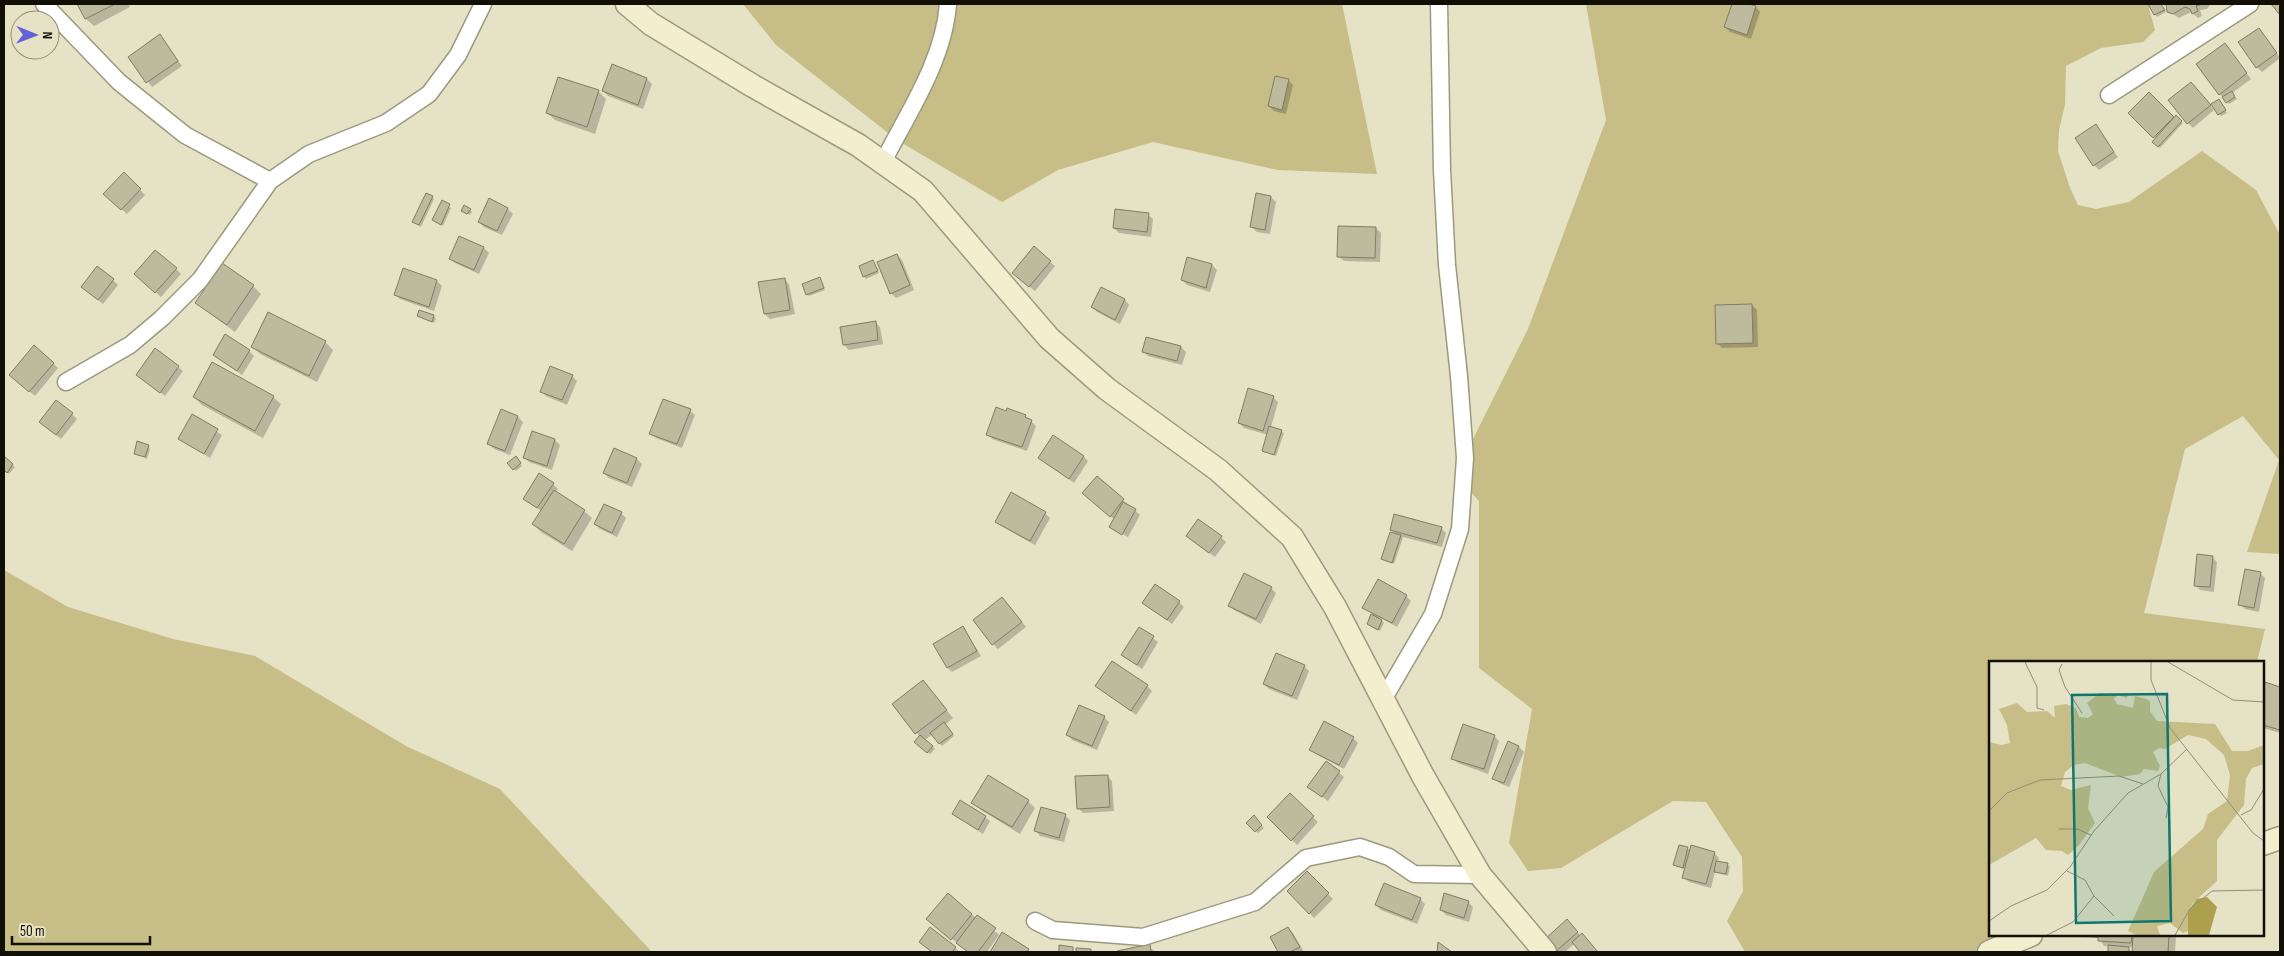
<svg xmlns="http://www.w3.org/2000/svg" width="2284" height="956" font-family="'Sofia Sans Condensed',sans-serif">
<style>
.green{fill:#c6be86}
.shadow{fill:#0003}
.building{fill:#beba9e;stroke:#807c62}
.lines{fill:none;stroke-linecap:round;stroke-linejoin:round}
.street-casing{stroke:#9d997e;stroke-width:19}
.secondary-casing{stroke:#9d997e;stroke-width:25}
.street{stroke:#fff;stroke-width:16}
.secondary{stroke:#f3eece;stroke-width:22}
.inset-road{fill:none;stroke:#918e79;stroke-width:1}
.view{fill:#0f766e;fill-opacity:0.15;stroke:#0f766e;stroke-width:2.5}
.inset-edge{fill:none;stroke:#121006;stroke-width:2.5}
</style>
<rect width="100%" height="100%" fill="#e6e2c5"/>
<path class="green" d="M743 4H1342L1377 174 1278 170 1153 142 1058 170 1002 202 897 140 776 45Z
M1586 4H2150L2149 9 2155 30 2143 42 2101 48 2066 66 2065 105 2059 130 2058 151 2070 188 2078 205 2096 209 2129 202 2202 151 2256 190 2280 235V554L2247 552 2279 460 2243 416 2185 449 2144 613 2265 629 2257 662H1990V935H2009L2011 952H1745L1727 921 1743 891 1742 857 1706 802 1673 801 1561 868 1528 871 1509 843 1532 709 1479 668V501L1455 475 1528 329 1606 120Z
M4 570 68 607 173 639 255 656 406 746 500 789 652 952H4Z"/>
<path class="shadow" d="M78 4H128L130 7 94 26 86 19Z
M1733 4H1745L1756 7 1760 12 1751 39 1730 32 1725 27Z
M2149 4H2161L2166 12 2157 17Z
M2168 4H2210V5L2207 9 2200 10 2202 16 2198 18 2191 12 2179 18 2168 11Z
M2259 29 2280 58 2262 72 2257 67Z
M160 36 182 66 152 87 130 57Z
M2225 44 2251 79 2232 93 2237 99 2229 104 2220 94Z
M612 66 647 79 652 84 643 109 608 96 603 91Z
M559 78 599 92 606 99 595 134 555 120 547 113Z
M1288 80 1293 85 1286 114 1274 111 1269 106Z
M2196 88 2214 110 2193 128 2188 123Z
M2149 94 2174 119 2176 117 2183 123 2160 148 2153 142 2156 139 2130 113Z
M2221 103 2227 113 2221 116 2213 105Z
M2095 126 2118 157 2099 170 2094 165Z
M124 174 145 195 127 214 105 194Z
M432 197 434 199 421 227 413 222Z
M1271 197 1276 202 1270 234 1257 232 1252 227Z
M442 202 451 208 443 226 436 222Z
M508 209 513 214 502 235 484 227 479 222Z
M470 210 472 212 470 215 462 211Z
M1148 215 1153 219 1151 237 1119 233 1114 228Z
M1376 228 1381 233 1380 262 1344 261 1339 257Z
M460 237 484 248 489 253 479 274 455 263 450 258Z
M897 255 902 260 914 290 896 298 891 293Z
M1188 258 1212 265 1217 270 1210 292 1187 285 1182 280Z
M873 261 879 273 866 279 864 276Z
M1050 262 1055 266 1035 291 1018 278Z
M176 269 181 274 161 297 141 279Z
M404 270 437 281 442 286 434 311 400 299 395 294Z
M819 278 825 290 809 296 807 294Z
M784 279 789 284 795 314 770 319 765 314Z
M113 280 118 285 103 304 87 291Z
M253 286 261 294 235 332 196 303Z
M1102 288 1125 300 1129 305 1120 324 1097 312 1092 307Z
M1752 305 1757 310 1758 347 1722 348 1717 343Z
M420 311 434 316 436 319 434 323 421 317 418 315Z
M875 322 880 327 883 344 849 350 844 345Z
M325 342 333 350 317 382 260 354 252 346Z
M1181 347 1186 352 1182 365 1148 356 1143 351Z
M249 351 254 356 242 375 214 355Z
M53 363 58 368 35 396 15 379Z
M178 367 183 371 165 396 137 375Z
M572 376 577 381 567 405 546 396 541 391Z
M194 397H273L281 404 263 438 202 405Z
M1273 397 1278 402 1271 427 1284 433 1276 456 1263 450 1268 435 1244 428 1239 423Z
M1008 410 1025 416 1036 426 1027 451 992 439 988 434Z
M502 411 518 417 523 422 510 455 494 449 489 444Z
M690 411 695 415 682 448 656 438 651 433Z
M72 414 77 419 61 439 45 427Z
M192 416 222 435 210 458 179 439Z
M532 433 555 440 560 445 552 470 529 462 524 457Z
M148 446 150 449 147 459 135 453Z
M614 449 637 459 642 464 632 487 609 478 604 473Z
M1083 456 1088 461 1074 483 1040 458Z
M4 458 15 467 9 474 4 469Z
M516 458 522 466 516 471 509 463Z
M1097 478 1140 515 1127 539 1128 537 1111 527 1115 520 1089 498Z
M553 484 558 489 555 492 584 511 592 518 572 551 541 532 533 524 541 511 524 498Z
M621 513 626 518 617 537 600 529 595 524Z
M1045 513 1050 518 1035 545 1001 526 996 521Z
M1441 528 1446 533 1442 547 1403 537 1394 564 1383 559 1396 535 1391 530Z
M1221 537 1226 542 1215 557 1192 541Z
M2212 557 2217 562 2214 592 2200 590 2195 585Z
M2260 573 2265 578 2259 612 2245 609 2240 604Z
M1271 588 1276 593 1261 624 1234 610 1229 605Z
M1406 596 1411 601 1397 627 1379 617 1384 623 1380 631 1368 624 1373 614 1364 607Z
M1179 602 1184 607 1172 624 1144 603Z
M1007 603 1026 627 998 649 993 644Z
M963 628 981 656 952 672 948 668Z
M1139 628 1158 642 1142 669 1122 655Z
M1304 666 1309 671 1297 700 1269 689 1264 684Z
M923 681 953 718 945 725 954 736 942 746 933 734 925 740 935 749 930 754 918 744 920 737 894 705Z
M2266 684 2280 688V733L2263 728V696Z
M1097 686H1147L1152 691 1136 715Z
M1104 717 1109 722 1097 750 1072 740 1068 735Z
M1494 736 1499 741 1488 774 1458 763 1453 758Z
M1353 738 1358 743 1344 769 1316 754 1311 749Z
M1508 743 1519 747 1524 752 1509 787 1499 783 1494 778Z
M1326 762 1344 777 1328 801 1309 787Z
M1107 776 1112 781 1114 811 1083 813 1078 808Z
M1290 795 1318 822 1297 845 1269 817Z
M1028 801 1035 808 1020 834 981 810 973 803Z
M954 814 985 817 990 821 983 834Z
M1065 815 1070 820 1064 842 1040 836 1036 831Z
M1254 817 1264 828 1258 833 1248 823Z
M1687 848 1691 851 1714 853 1719 858 1718 862 1730 866 1728 876 1715 872 1711 888 1689 882 1684 877 1686 870 1675 865Z
M1307 873 1333 899 1314 918 1288 891Z
M1420 899 1425 904 1417 924 1381 910 1376 905Z
M1468 902 1473 907 1469 922 1446 915 1441 910Z
M971 914 1001 936 1031 952H991L1001 936 999 935 987 952H969L933 924Z
M1566 921 1581 936 1584 937 1597 952H1581L1574 944 1565 952H1556L1545 940Z
M1288 928 1293 933 1304 952H1280L1271 938Z
M2075 935H2176L2175 952H2133L2134 947H2128L2131 952H2109V946H2104L2099 938 2077 937Z
M1149 946 1155 952H1118Z
M926 947 955 948 960 952H933Z"/>
<path class="building" d="M77 4H115L85 19Z
M1732 4H1749L1756 6 1747 35 1724 27Z
M2148 4H2161L2165 10 2154 15Z
M2166 4H2203L2196 6 2198 11 2192 14 2190 9 2185 7 2173 14 2167 12Z
M2271 4H2280V15Z
M2259 28 2277 53 2256 68 2238 42Z
M160 34 178 61 146 83 128 57Z
M2225 43 2247 73 2219 95 2196 64Z
M612 64 647 78 638 105 602 91Z
M1275 76 1289 79 1282 110 1268 106Z
M558 77 599 90 587 127 546 113Z
M2191 82 2211 105 2187 124 2168 100Z
M2232 91 2235 97 2226 103 2222 97Z
M2149 92 2174 117 2153 138 2128 113Z
M2219 99 2226 110 2218 115 2211 104Z
M2176 115 2182 121 2158 147 2152 142Z
M2096 124 2114 152 2093 166 2075 138Z
M124 172 141 189 121 210 103 194Z
M426 193 433 196 419 225 412 222Z
M1256 193 1271 196 1265 230 1250 227Z
M489 198 508 208 497 231 478 222Z
M442 200 450 204 441 225 432 220Z
M464 205 471 209 467 214 461 211Z
M1115 209 1149 213 1147 232 1113 228Z
M1338 226 1376 227 1375 258 1337 257Z
M459 236 484 247 474 270 449 259Z
M1034 246 1051 261 1029 287 1012 273Z
M155 250 177 268 155 293 134 274Z
M897 254 910 285 890 294 877 262Z
M1187 257 1212 264 1206 288 1181 280Z
M873 260 878 271 863 277 859 266Z
M222 263 254 285 227 325 195 303Z
M97 266 114 279 98 300 81 287Z
M403 268 437 280 429 307 394 295Z
M820 277 824 288 806 295 802 284Z
M785 278 790 310 764 314 758 282Z
M1101 287 1125 299 1115 320 1091 307Z
M1752 304 1753 343 1716 344 1715 305Z
M419 310 434 315 432 322 417 316Z
M268 312 326 341 309 376 251 347Z
M876 321 878 340 843 345 840 327Z
M225 334 250 350 237 371 213 355Z
M1146 337 1181 346 1177 361 1142 352Z
M34 345 54 363 29 392 9 375Z
M155 348 179 366 160 393 136 375Z
M212 362 274 396 255 431 193 397Z
M550 366 573 375 562 400 540 392Z
M1248 388 1274 396 1263 431 1238 423Z
M663 399 691 409 677 444 649 434Z
M56 400 73 413 56 435 39 422Z
M996 407 1006 411 1007 408 1026 415 1025 417 1032 420 1022 447 986 435Z
M501 409 518 416 505 451 487 444Z
M192 414 218 429 204 454 178 439Z
M1269 426 1282 430 1274 455 1262 451Z
M532 431 555 439 547 466 523 458Z
M1053 435 1084 456 1069 479 1038 458Z
M137 441 149 445 145 457 134 454Z
M614 448 637 458 627 483 603 473Z
M4 456 13 464 7 473 4 470Z
M516 456 521 463 513 470 507 463Z
M539 473 554 483 537 508 523 499Z
M1097 476 1124 499 1110 517 1082 493Z
M554 490 585 510 564 544 532 524Z
M1011 492 1046 512 1030 541 995 522Z
M1123 502 1136 509 1122 535 1109 527Z
M604 504 622 512 612 533 594 524Z
M1394 514 1442 527 1437 543 1390 530Z
M1198 519 1222 536 1209 553 1186 536Z
M1390 532 1401 535 1392 563 1381 559Z
M2197 554 2213 556 2210 587 2194 586Z
M2245 569 2261 572 2254 608 2238 605Z
M1244 573 1272 587 1256 619 1228 606Z
M1378 579 1407 595 1392 623 1362 608Z
M1155 584 1180 601 1167 620 1142 603Z
M1002 597 1022 622 992 645 973 620Z
M1371 614 1382 620 1378 630 1367 624Z
M963 626 977 651 947 668 933 644Z
M1139 627 1154 636 1137 665 1121 655Z
M1276 653 1305 665 1292 696 1263 684Z
M1112 661 1148 685 1131 711 1095 686Z
M923 680 947 710 915 734 892 704Z
M2265 682 2280 687V730L2263 725V691Z
M1079 705 1105 716 1092 746 1066 735Z
M1324 721 1354 737 1339 765 1309 750Z
M944 722 953 734 939 744 930 733Z
M1463 724 1495 735 1484 769 1451 759Z
M920 735 933 746 927 753 914 742Z
M1508 741 1519 746 1504 783 1492 779Z
M1326 761 1340 771 1322 797 1307 787Z
M988 775 1029 800 1012 827 971 803Z
M1108 775 1110 807 1077 809 1075 776Z
M1290 793 1314 816 1291 841 1267 817Z
M960 800 986 816 978 830 952 814Z
M1041 807 1066 814 1059 838 1034 831Z
M1254 815 1262 825 1255 832 1246 823Z
M1679 845 1688 847 1683 868 1673 865Z
M1691 845 1715 852 1706 884 1682 878Z
M1716 861 1728 863 1726 874 1714 872Z
M1307 871 1329 893 1309 914 1287 891Z
M1384 883 1421 898 1412 920 1375 905Z
M948 893 972 914 951 940 926 919Z
M1444 893 1469 901 1464 918 1440 910Z
M977 915 996 928 978 952H968L956 943Z
M1567 919 1578 932 1555 952 1544 940Z
M930 927 956 947 952 952H932L919 942Z
M1288 927 1300 947 1290 952H1278L1270 937Z
M1002 932 1029 949 1027 952H990Z
M1582 933 1598 952H1580L1572 942Z
M2073 935H2097V937Z
M2098 935H2132L2131 943 2098 941Z
M2133 935H2169L2168 952H2132Z
M1438 942 1452 952H1437Z
M1150 944 1151 952H1117V951Z
M1059 945 1073 947V952H1059Z
M2108 945 2129 947V952H2108Z
M1076 948 1091 949V952H1076Z"/>
<g class="lines">
<g class="street-casing">
<path id="street" d="M44 4 119 82 185 135 270 181
M2109 95 2250 4
M883 162C908 113 944 60 948 4
M66 382 130 345 162 318 200 280 270 181 309 154 386 123 429 94 458 55 483 4
M1384 698 1433 614 1460 529 1465 458 1459 376 1447 265 1442 170 1439 4
M1035 921 1053 930 1143 937 1255 902 1306 858 1360 847 1389 857 1414 874 1480 875"/>
</g>
<g class="secondary-casing">
<path id="secondary" d="M627 4 651 24 753 86 858 145 923 191 1049 338 1107 389 1218 470 1292 537 1335 607 1423 776 1480 875 1545 952
M2263 844 2280 838
M1989 952 2031 935"/>
</g>
<use href="#street" class="street"/>
<use href="#secondary" class="secondary"/>
</g>
<g transform="translate(1989 661)">
<rect width="275" height="275" fill="#e6e2c5"/>
<path d="M110 32 139 33 138 37 129 34 125 38 128 43 144 47 146 35 157 38 161 40V50L168 60 226 63 243 90H259L275 84V103L263 107 257 118 255 144 228 179V220L204 242 199 250V270L194 272 181 262 168 265 171 274H147L139 270 165 211 214 168 219 153 238 140 241 114 235 94 217 78 199 74 176 88 170 87 164 91 171 105 169 110 155 108 151 113 132 116 96 102 85 104 76 111 72 125 82 129 102 124 99 147 106 162 90 184 79 194 73 190 57 189 47 177 0 204V81L13 84 21 82 18 64 10 48 28 42 38 51 58 50 66 57 65 45 77 43 87 47 90 56 99 57 104 53 98 42Z" fill="#c6be86"/>
<path d="M218 236 228 246 220 274H199V250L208 238Z" fill="#aca04e"/>
<path class="inset-road" d="M36 1 48 26V47L55 49M162 1V19L181 67 264 172 275 180M179 1 244 39 275 41M73 3 70 9 76 26 93 52M172 113 169 125 179 146 177 157M0 150 18 132 51 119 130 115 154 123M252 154 262 149 275 128M70 168H88L102 174M78 210 96 219 105 235 125 255M0 260 22 245 58 229 81 206 105 170 139 132 172 113 198 88M58 274 84 261 105 235M186 274 201 248 223 230 275 229"/>
<path class="view" d="M178 33 182 260 87 262 83 34Z"/>
<rect width="275" height="275" class="inset-edge"/>
</g>
<rect width="2284" height="956" fill="none" stroke="#121006" stroke-width="10"/>
<g transform="translate(35 35) rotate(91)"><circle r="24" fill="#e6e2c5" stroke="#918e79"/>
<path d="M0-4L9 19L0 12L-9 19Z" fill="#655fd8"/>
<text y="-8" font-size="14" font-weight="bold" text-anchor="middle" fill="#121006">N</text>
</g>
<path d="M12 936v8h138v-8" fill="none" stroke="#121006" stroke-width="2.5"/>
<text x="20" y="936" font-size="15" fill="#121006" stroke="#e6e2c5" stroke-width="4" paint-order="stroke">50 m</text>
</svg>
